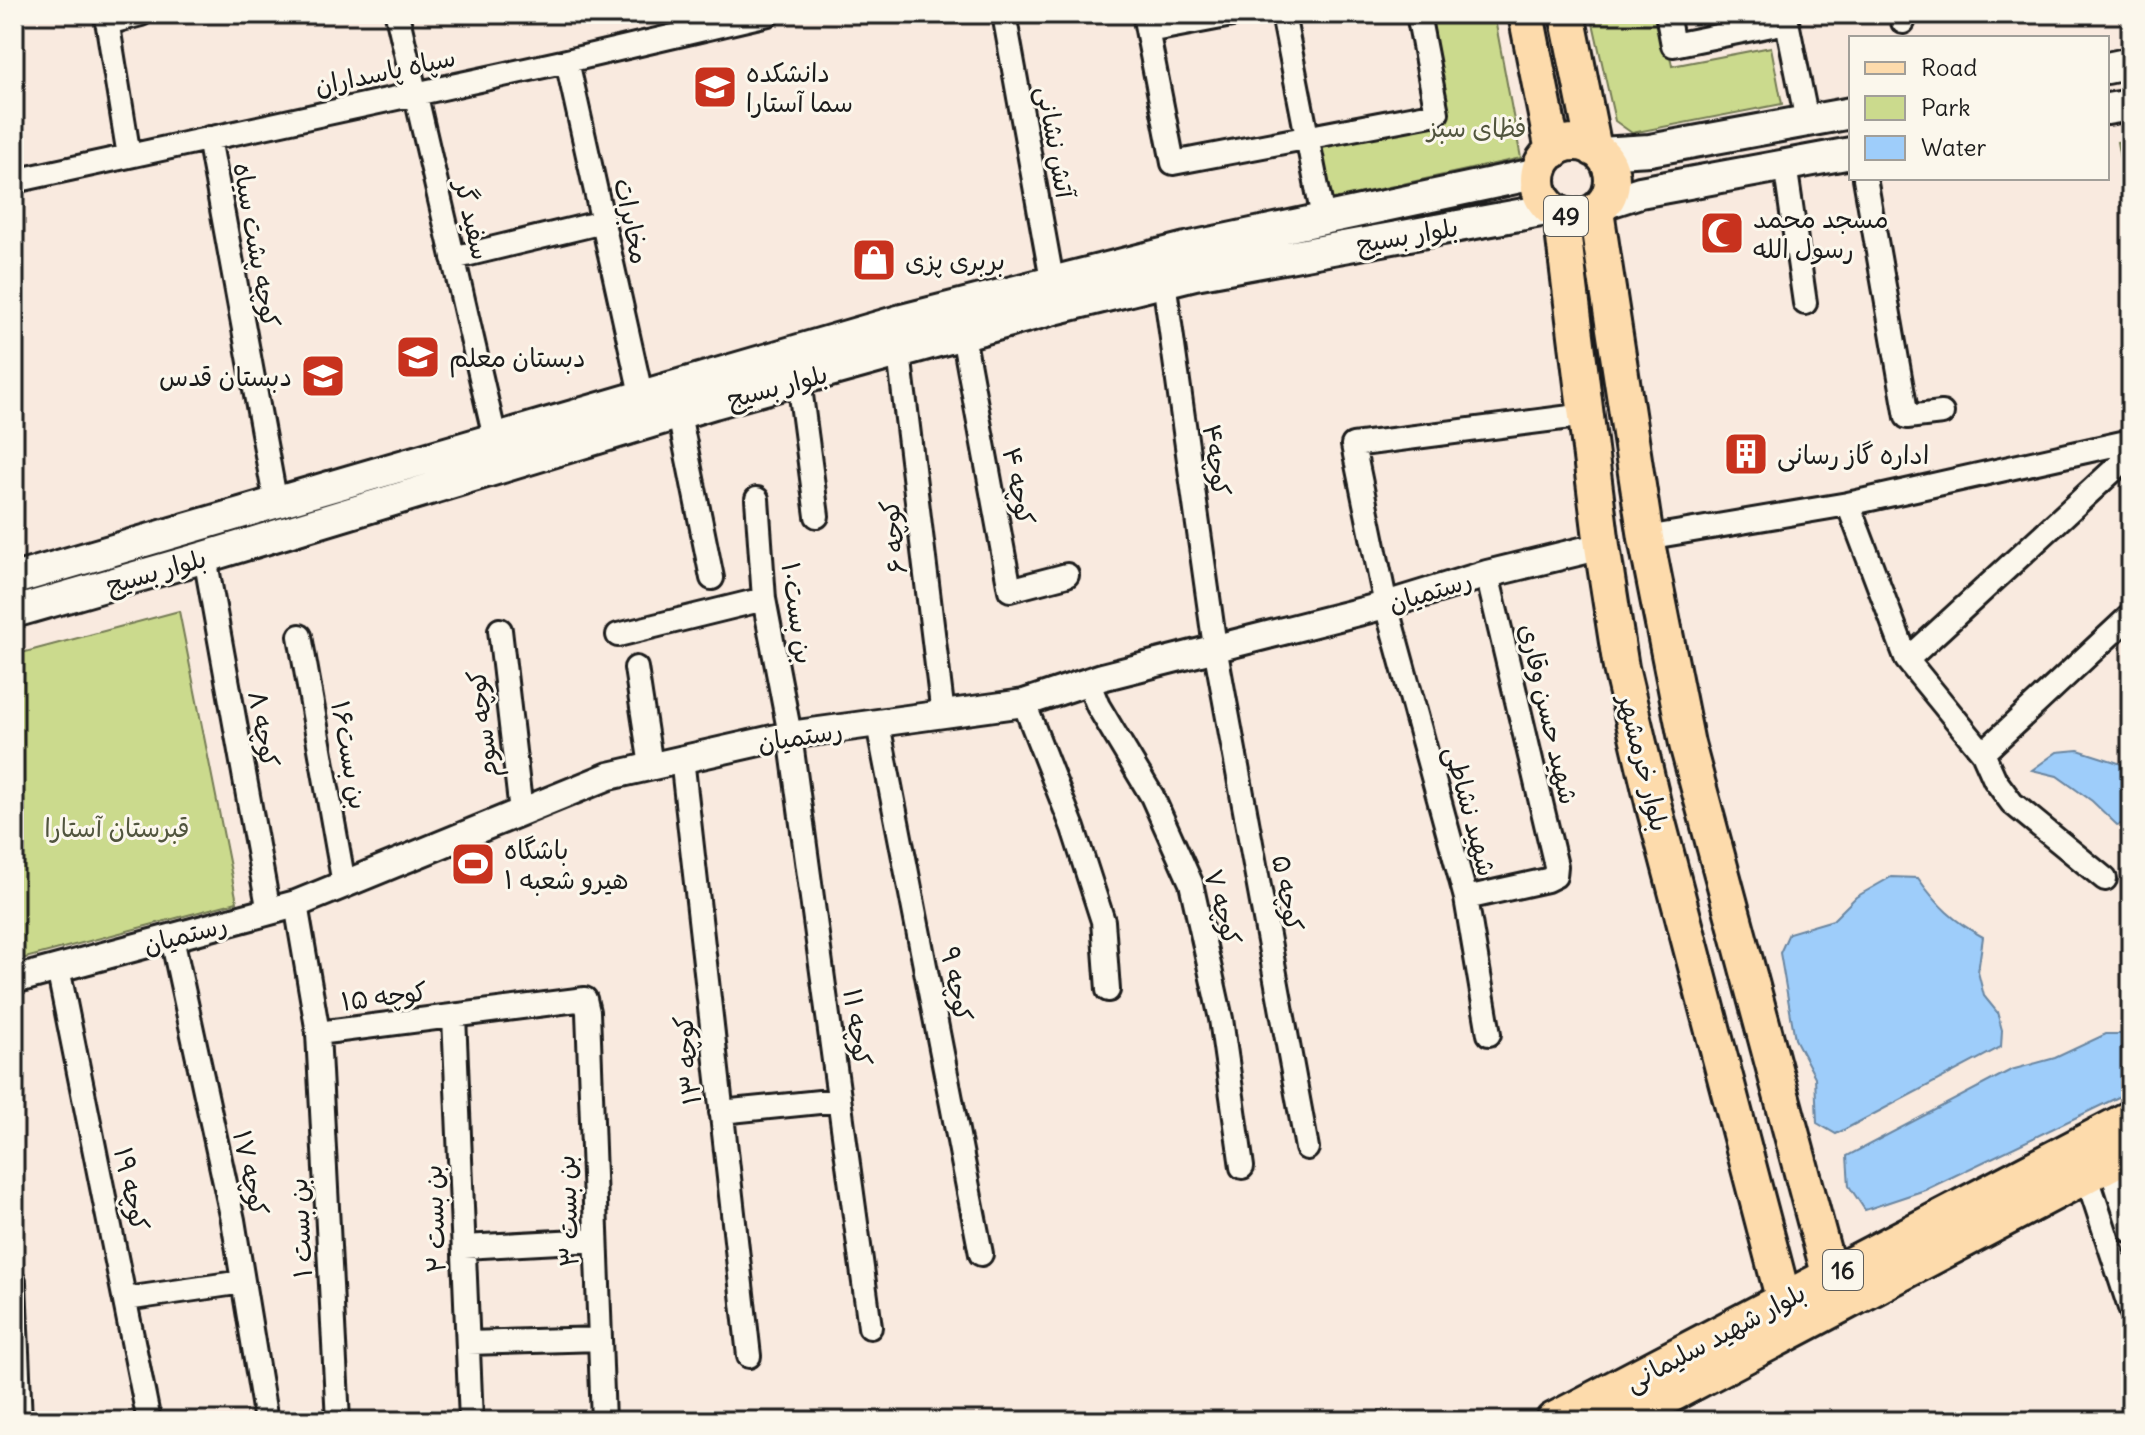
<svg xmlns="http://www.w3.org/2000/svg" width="2145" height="1435" font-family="Delius,'Playpen Sans Arabic',sans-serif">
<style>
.green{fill:#cbda8d;stroke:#747b54;stroke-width:2}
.water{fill:#9ecdfa;stroke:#6a86a1;stroke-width:2}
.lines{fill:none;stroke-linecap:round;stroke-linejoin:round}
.minor-casing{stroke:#1c1c1c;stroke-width:28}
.tertiary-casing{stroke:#1c1c1c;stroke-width:32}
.secondary-casing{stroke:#1c1c1c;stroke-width:36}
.primary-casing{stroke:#1c1c1c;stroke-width:40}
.trunk-casing{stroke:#1c1c1c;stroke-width:42}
.minor{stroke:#fbf7ec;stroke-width:22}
.tertiary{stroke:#fbf7ec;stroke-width:26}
.secondary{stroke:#fbf7ec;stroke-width:30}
.primary{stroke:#fddbac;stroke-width:34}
.trunk{stroke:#fddbac;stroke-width:36}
.labels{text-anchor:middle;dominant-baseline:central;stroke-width:6;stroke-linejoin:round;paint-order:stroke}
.shield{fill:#fbf7ec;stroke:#5f5e5a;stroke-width:2}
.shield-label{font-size:24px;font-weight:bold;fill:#1c1c1c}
.street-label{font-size:26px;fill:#1c1c1c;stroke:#fbf7ec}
.poi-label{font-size:26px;fill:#1c1c1c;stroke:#fbf7ec;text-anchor:start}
.park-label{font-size:26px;fill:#51553e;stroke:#fbf7ec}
</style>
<rect width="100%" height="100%" fill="#f9eadf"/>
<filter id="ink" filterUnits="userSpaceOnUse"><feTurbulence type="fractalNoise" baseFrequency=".0125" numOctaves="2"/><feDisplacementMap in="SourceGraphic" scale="16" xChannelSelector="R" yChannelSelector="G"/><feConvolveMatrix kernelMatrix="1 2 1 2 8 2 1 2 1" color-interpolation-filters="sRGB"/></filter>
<g filter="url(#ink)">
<path class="green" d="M1428 14H1494L1521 158 1325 201 1318 148 1439 119Z
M1591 14H1662L1672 66 1771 47 1782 104 1632 133 1615 121Z
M2131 141V220L2117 142Z
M179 611 237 902 14 961V655Z"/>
<path class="water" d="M2078 750 2131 767V822L2117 825 2092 801 2057 776 2032 770 2057 752Z
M1891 877 1918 878C1938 906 1953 921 1983 937L1978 972 1984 996 1997 1012 2002 1030 2001 1047 1836 1134 1817 1123 1815 1077 1795 1039 1780 953 1789 933 1833 920 1856 897Z
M2106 1034H2131V1091L1925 1190 1865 1210 1849 1186 1847 1156 2011 1070 2055 1058Z"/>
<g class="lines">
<g class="minor-casing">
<path id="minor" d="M106 14 129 156
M397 14 495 438
M1004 14 1052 280
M1144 14 1173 163 1437 113 1418 14
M1283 14 1323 218
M1667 14 1673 45 1787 22 1807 121
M1902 14 1903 22
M107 23 141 14
M1148 31 1237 14
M567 61 641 394
M209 138 276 504
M1785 164 1805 303
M1865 178 1907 417 1942 413
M14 181 567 61 768 14
M453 258 603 222
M1164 281 1215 647 1307 1148
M963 335 1010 590 1067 575
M899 353 943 715
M799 380 817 516
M679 414 712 578
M757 499 764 599 790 735 870 1327
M1848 504 1907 660 1983 753 1995 780 2012 803 2105 879
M1646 538 1848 504 2131 441
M205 557 269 912
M500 630 521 812
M618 635 764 599
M300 636 344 884
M1907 660 2131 454
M636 668 651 766
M1088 681 1098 706 1152 796 1191 883 1221 1019 1242 1167
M1024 703 1073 828 1103 921 1108 990
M878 724 981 1254
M1983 753 2131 615
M682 758 749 1356
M1466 898 1547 880 1555 876 1556 866 1487 574
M296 904 318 1033 338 1421
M172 938 233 1220 266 1421
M58 968 149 1421
M454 1016 471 1421
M318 1033 585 999 588 1012 603 1421
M1489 1034 1466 898 1386 605 1353 445 1586 415
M721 1112 839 1100
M2109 1162 2131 1231
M2086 1174 2131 1311
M464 1247 596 1240
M14 1282 20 1421
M126 1299 243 1282
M468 1343 600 1339"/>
</g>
<g class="tertiary-casing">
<path id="tertiary" d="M14 980 296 904 609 776 790 735 1024 703 1102 677 1386 605 1487 574 1602 546"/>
</g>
<g class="secondary-casing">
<path id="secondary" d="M2107 68 2131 63
M2107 109 2131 105
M1599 153 1650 150 1851 113
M1603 204 1640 192 1851 153
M14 579 902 320 1186 248 1539 173
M14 612 205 557 714 403 1054 309 1195 274 1552 209"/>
</g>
<g class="primary-casing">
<path id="primary" d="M1526 14 1553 151
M1567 14 1594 149
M1538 180a37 37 0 1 1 74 0a37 37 0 1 1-74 0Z
M1596 211 1646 538 1687 744 1830 1277
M1561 214 1602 546 1621 668 1654 807 1784 1301"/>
</g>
<g class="trunk-casing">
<path id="trunk" d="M1554 1421 2131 1119
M1619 1421 2131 1151"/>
</g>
<use href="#minor" class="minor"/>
<use href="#tertiary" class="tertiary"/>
<use href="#secondary" class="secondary"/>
<use href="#primary" class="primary"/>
<use href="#trunk" class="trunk"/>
</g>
</g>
<defs>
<g id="university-square" transform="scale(2.3)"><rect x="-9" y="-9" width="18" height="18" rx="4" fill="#c8321e" stroke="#fbf7ec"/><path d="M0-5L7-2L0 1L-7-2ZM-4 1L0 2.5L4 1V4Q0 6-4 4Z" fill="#fff"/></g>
<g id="mosque-square" transform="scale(2.3)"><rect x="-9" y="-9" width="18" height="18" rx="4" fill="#c8321e" stroke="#fbf7ec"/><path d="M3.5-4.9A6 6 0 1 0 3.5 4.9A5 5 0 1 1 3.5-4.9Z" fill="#fff"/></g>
<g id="shop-square" transform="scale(2.3)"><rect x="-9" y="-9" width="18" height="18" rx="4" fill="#c8321e" stroke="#fbf7ec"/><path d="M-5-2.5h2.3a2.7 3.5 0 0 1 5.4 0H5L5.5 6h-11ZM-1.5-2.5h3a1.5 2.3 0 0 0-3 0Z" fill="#fff"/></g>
<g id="school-square" transform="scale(2.3)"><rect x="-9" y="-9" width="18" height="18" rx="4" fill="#c8321e" stroke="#fbf7ec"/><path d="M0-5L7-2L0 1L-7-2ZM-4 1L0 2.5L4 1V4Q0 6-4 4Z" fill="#fff"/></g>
<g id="building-square" transform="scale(2.3)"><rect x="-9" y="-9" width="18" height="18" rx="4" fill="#c8321e" stroke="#fbf7ec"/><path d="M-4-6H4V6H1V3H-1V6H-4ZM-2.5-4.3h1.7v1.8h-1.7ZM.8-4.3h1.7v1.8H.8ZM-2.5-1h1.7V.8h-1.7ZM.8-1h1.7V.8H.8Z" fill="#fff"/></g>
<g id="stadium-square" transform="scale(2.3)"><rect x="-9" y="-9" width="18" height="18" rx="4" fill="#c8321e" stroke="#fbf7ec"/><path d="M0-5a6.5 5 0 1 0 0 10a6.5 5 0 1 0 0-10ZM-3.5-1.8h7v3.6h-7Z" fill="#fff"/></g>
</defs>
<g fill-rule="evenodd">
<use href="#university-square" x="715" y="87"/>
<use href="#mosque-square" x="1722" y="233"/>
<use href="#shop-square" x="874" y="260"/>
<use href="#school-square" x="418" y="357"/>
<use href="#school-square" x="323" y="376"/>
<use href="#building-square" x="1746" y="454"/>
<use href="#stadium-square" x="473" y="864"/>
</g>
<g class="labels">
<g class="shield">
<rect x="1544" y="196" width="44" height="40" rx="6"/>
<rect x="1823" y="1250" width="40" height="40" rx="6"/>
</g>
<g class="shield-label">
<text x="1566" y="216">49</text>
<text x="1843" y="1270">16</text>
</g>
<g class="street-label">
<text transform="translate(385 71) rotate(-12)">سپاه پاسداران</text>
<text transform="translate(1056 142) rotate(80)">آتش نشانی</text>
<text transform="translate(473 220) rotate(77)">سفید گر</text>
<text transform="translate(632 221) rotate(78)">مخابرات</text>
<text transform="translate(1407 235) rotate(-10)">بلوار بسیج</text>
<text transform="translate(257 245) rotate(80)">کوچه پشت سیاه</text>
<text transform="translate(777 386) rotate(-15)">بلوار بسیج</text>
<text transform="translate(1217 460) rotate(82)">کوچه۴</text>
<text transform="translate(1019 486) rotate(79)">کوچه ۴</text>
<text transform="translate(893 537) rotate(-97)">کوچه ۶</text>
<text transform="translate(156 571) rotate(-16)">بلوار بسیج</text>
<text transform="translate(1430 591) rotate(-17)">رستمیان</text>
<text transform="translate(798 613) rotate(82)">بن بست۱۰</text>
<text transform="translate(1549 714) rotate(77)">شهید حسن وقاری</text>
<text transform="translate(482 724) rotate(-97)">کوچه سوم</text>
<text transform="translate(264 729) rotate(80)">کوچه ۸</text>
<text transform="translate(800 736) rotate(-9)">رستمیان</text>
<text transform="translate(350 755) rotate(80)">بن بست۱۶</text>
<text transform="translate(1644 763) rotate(76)">بلوار خرمشهر</text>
<text transform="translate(1471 811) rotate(75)">شهید نشاطی</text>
<text transform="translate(1288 893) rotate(80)">کوچه ۵</text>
<text transform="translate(1223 907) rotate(75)">کوچه ۷</text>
<text transform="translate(185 934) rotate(-15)">رستمیان</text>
<text transform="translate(957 984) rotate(79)">کوچه ۹</text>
<text transform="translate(384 996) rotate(-7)">کوچه ۱۵</text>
<text transform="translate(858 1027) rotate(82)">کوچه ۱۱</text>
<text transform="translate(687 1060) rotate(-96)">کوچه ۱۳</text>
<text transform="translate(251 1173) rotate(78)">کوچه ۱۷</text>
<text transform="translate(132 1189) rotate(78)">کوچه ۱۹</text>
<text transform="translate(567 1211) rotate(-92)">بن بست ۳</text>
<text transform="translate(434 1219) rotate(-92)">بن بست ۲</text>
<text transform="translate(300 1228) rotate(-93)">بن بست ۱</text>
<text transform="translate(1715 1337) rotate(-28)">بلوار شهید سلیمانی</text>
</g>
<g class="poi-label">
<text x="746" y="72">دانشکده<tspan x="746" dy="30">سما آستارا</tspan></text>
<text x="1753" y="218">مسجد محمد<tspan x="1753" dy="30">رسول الله</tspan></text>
<text x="905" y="260">بربری پزی</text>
<text x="449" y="357">دبستان معلم</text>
<text x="292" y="376" text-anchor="end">دبستان قدس</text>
<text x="1777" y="454">اداره گاز رسانی</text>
<text x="504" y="849">باشگاه<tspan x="504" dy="30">هیرو شعبه ۱</tspan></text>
</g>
<g class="park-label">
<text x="1477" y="127">فظای سبز</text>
<text x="117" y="827">قبرستان آستارا</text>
</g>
</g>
<rect width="2145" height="1435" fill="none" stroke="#fbf7ec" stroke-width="48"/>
<rect x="24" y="24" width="2097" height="1387" fill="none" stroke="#1c1c1c" stroke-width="3" filter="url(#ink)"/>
<rect x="1849" y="36" width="260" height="144" fill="#fbf7ec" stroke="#a29f99" stroke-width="2"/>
<rect x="1865" y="62" width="40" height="12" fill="#fddbac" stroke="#a29f99" stroke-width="2"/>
<text x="1921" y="76" font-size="24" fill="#1c1c1c">Road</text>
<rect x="1865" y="96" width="40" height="24" fill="#cbda8d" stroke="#a29f99" stroke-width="2"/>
<text x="1921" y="116" font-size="24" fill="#1c1c1c">Park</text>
<rect x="1865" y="136" width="40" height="24" fill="#9ecdfa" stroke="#a29f99" stroke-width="2"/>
<text x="1921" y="156" font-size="24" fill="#1c1c1c">Water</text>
</svg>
